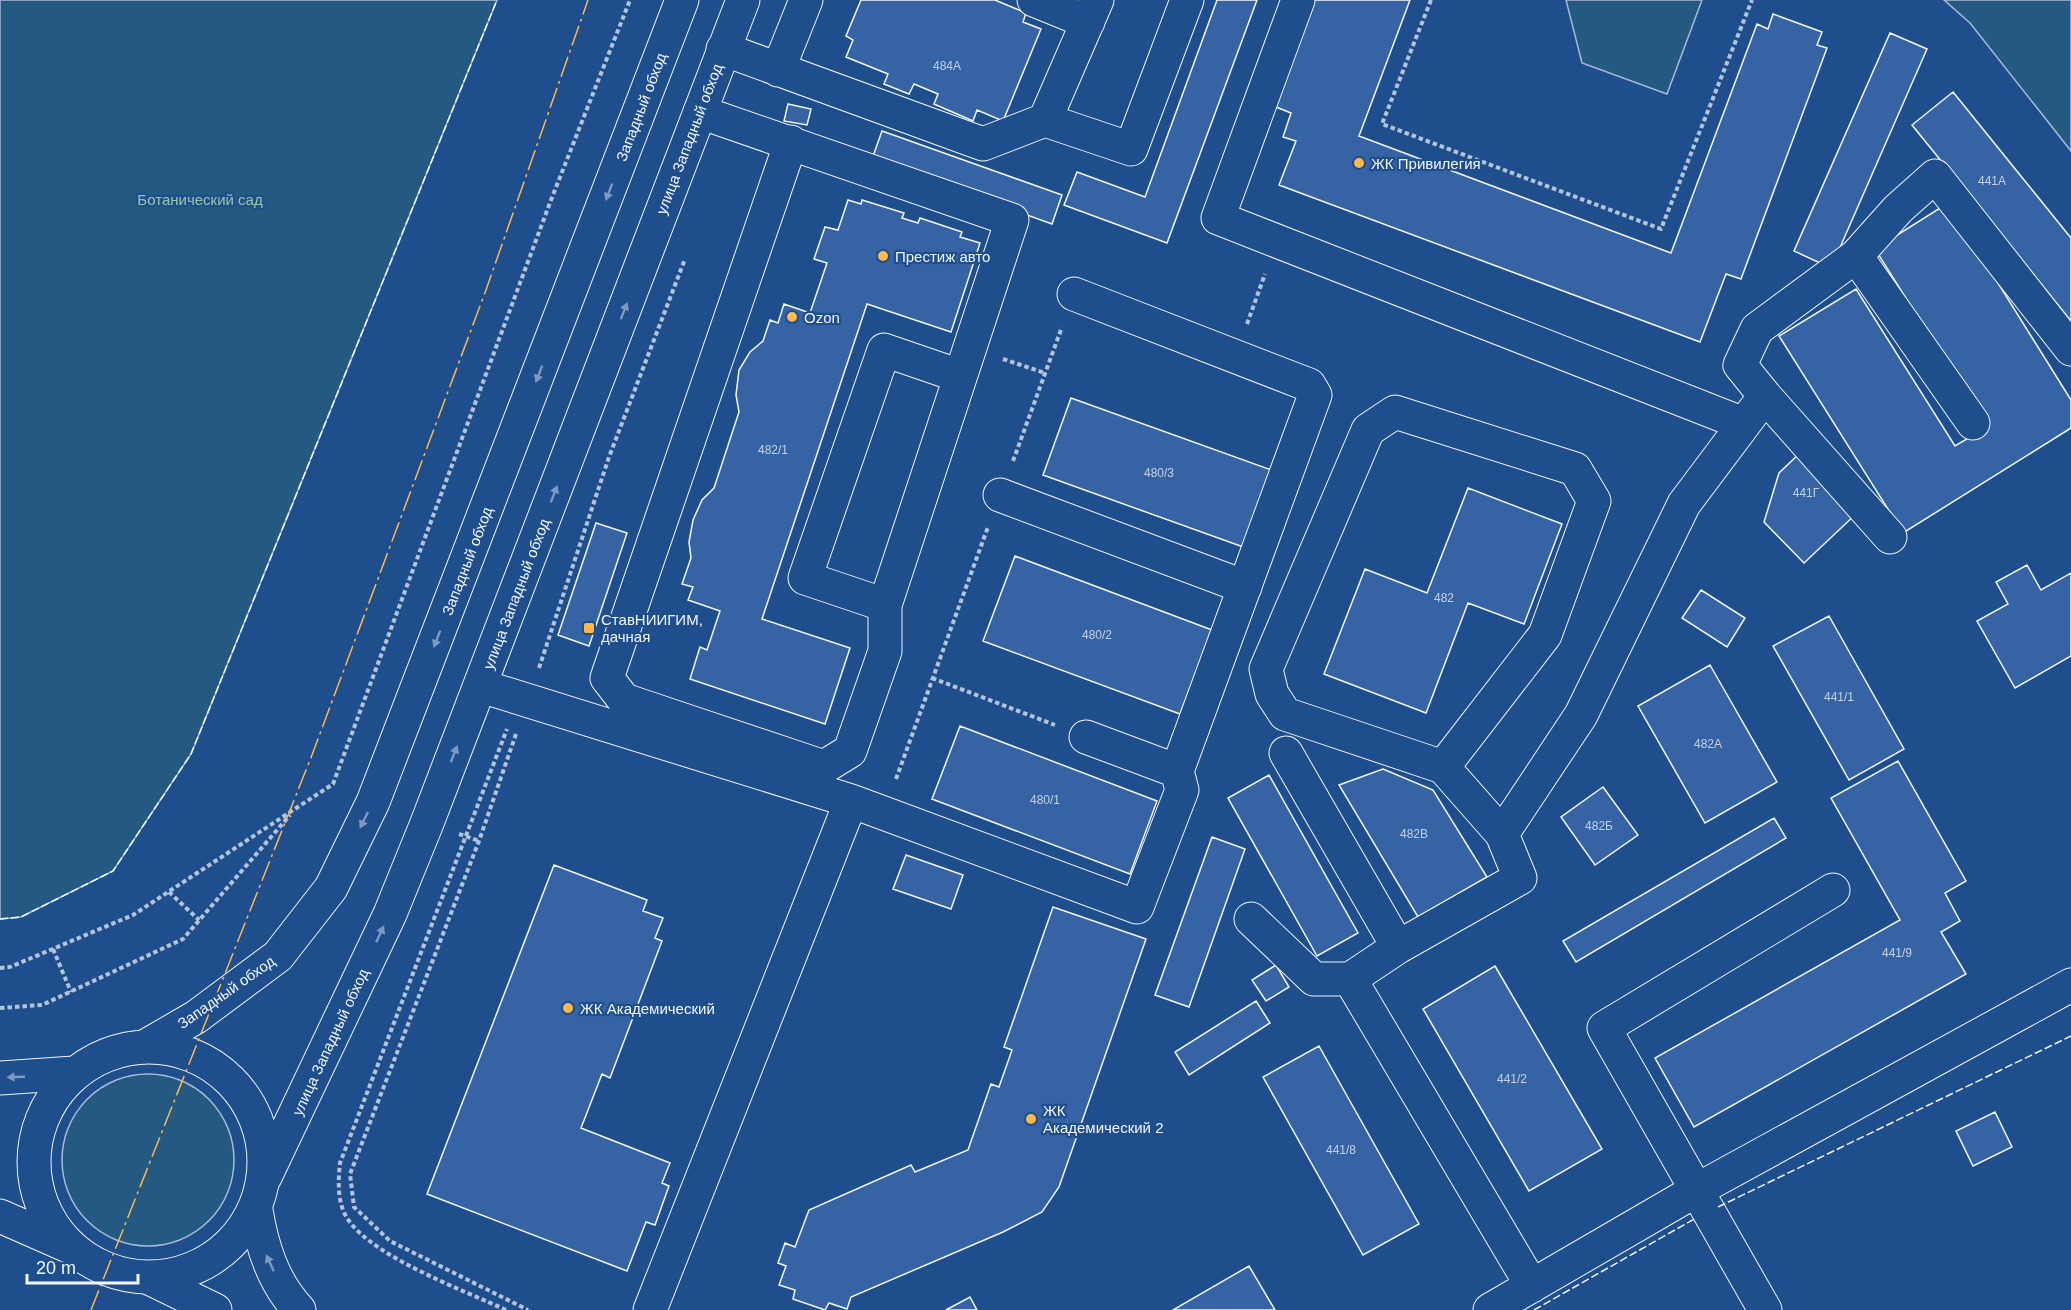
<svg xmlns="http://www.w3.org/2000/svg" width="2071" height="1310" font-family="Helvetica,sans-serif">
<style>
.green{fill:#245a82;stroke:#a8bbd7;stroke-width:1.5}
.building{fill:#3563a3;stroke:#f2f6ff;stroke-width:1.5}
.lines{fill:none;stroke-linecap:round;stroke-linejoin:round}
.minor-casing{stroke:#f2f6ff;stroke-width:35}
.major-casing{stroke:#f2f6ff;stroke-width:35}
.path{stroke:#b3c4dc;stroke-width:4;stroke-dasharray:4.5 3;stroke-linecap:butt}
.minor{stroke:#1f4e8c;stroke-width:33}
.major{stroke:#1f4e8c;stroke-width:33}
.fence{stroke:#f2f6ff;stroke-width:1.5;stroke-dasharray:8 3;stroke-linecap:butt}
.power{stroke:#ffb74d;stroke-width:1.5;stroke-dasharray:21 4.5 3 4.5;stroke-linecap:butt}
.oneway{fill:#7e9ac0}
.poi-dot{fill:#ffb74d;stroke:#1f4e8c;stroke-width:2}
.labels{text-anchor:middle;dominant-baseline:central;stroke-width:4.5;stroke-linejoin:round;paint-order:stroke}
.number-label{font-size:12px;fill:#c3d1e8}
.street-label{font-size:15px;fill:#f2f6ff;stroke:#1f4e8c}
.poi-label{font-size:15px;fill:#f2f6ff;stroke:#1f4e8c;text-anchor:start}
.park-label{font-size:15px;fill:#97c8a6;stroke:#1f4e8c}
</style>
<rect width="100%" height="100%" fill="#1f4e8c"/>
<path class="green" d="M0 0H497L191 754 113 871 21 917 0 919Z
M1566 0H1702L1667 94 1582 63Z
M1944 0H2071V151L1970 23Z
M62 1160a86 86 0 1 1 172 0a86 86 0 1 1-172 0Z"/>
<path class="building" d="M861 0H995L1026 13 1023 22 1041 29 1003 121 977 110 973 121 934 104 938 94 914 84 909 94 884 84 888 74 846 57 853 40 846 36Z
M1217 0H1257L1167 243 1064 205 1077 172 1145 197Z
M1311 0H1410L1359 136 1671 253 1757 24 1768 29 1773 14 1822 32 1817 45 1827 48 1741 279 1726 274 1700 342 1279 185 1296 141 1283 137 1291 113 1271 105Z
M1890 33 1927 49 1831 268 1794 251Z
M1953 92 2071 238V321L1912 125Z
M788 104 811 109 807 125 784 121Z
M882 131 1062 195 1052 224 872 159Z
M848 200 861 204 862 200 904 213 902 218 918 223 920 218 962 232 960 237 980 243 951 332 867 304 762 619 850 648 825 724 690 679 700 647 707 650 720 611 688 600 693 587 682 584 691 558 689 542 693 520 702 500 714 488 739 412 736 395 739 370 750 352 763 341 770 320 778 323 784 304 810 313 827 263 814 259 825 227 838 230Z
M1948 203 2071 400V428L1903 533 1779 336 1856 289 1955 446 1987 427 1875 249Z
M1071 398 1274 471 1246 548 1043 475Z
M1801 452 1858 512 1804 563 1764 522 1779 473Z
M1468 488 1562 524 1524 624 1468 603 1426 713 1324 674 1365 569 1427 593Z
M596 523 627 533 589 646 558 635Z
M1015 556 1212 630 1180 714 983 641Z
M2027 565 2041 590 2071 573V656L2015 688 1977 621 2008 604 1996 582Z
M1701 590 1745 618 1727 647 1682 618Z
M1829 616 1904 749 1849 780 1773 646Z
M1710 665 1777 782 1705 823 1638 706Z
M960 726 1157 801 1130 874 932 799Z
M1898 761 1966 881 1945 893 1960 921 1941 932 1966 974 1694 1127 1655 1058 1900 920 1831 798Z
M1383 769 1433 790 1487 877 1418 917 1339 785Z
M1269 775 1358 933 1317 956 1228 798Z
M1603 787 1638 835 1595 865 1561 817Z
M1774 818 1786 838 1576 962 1563 941Z
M1212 837 1245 849 1189 1007 1155 995Z
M906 855 963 875 951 909 893 889Z
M554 865 647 900 643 911 663 918 655 938 662 941 610 1078 602 1074 581 1128 670 1163 662 1183 669 1186 655 1225 646 1222 627 1271 427 1194Z
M1053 907 1146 939 1059 1187 1042 1212 1003 1232 851 1297 847 1309 829 1303 825 1310 793 1299 795 1290 779 1285 786 1266 778 1263 785 1243 795 1247 809 1210 911 1165 915 1172 968 1150 991 1084 999 1087 1012 1050 1004 1047Z
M1276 965 1289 987 1266 1001 1252 980Z
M1495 966 1602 1149 1529 1191 1423 1009Z
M1256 1001 1270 1023 1189 1075 1175 1052Z
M1319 1046 1419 1224 1363 1255 1263 1077Z
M1995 1112 2012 1147 1973 1166 1956 1131Z
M1249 1266 1275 1310H1173Z
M970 1297 977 1310H946Z"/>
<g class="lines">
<g class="minor-casing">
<path id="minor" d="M1034 0 1088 22
M1298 0 1218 218 1744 424
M723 49 983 144 1045 120 1097 0
M778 70 806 0
M700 112 1012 220 885 605V651L850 751 824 767 624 700 607 678 791 142
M1045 120 1131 149 1187 0
M1856 256 1973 423
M1765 396 1890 537
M1000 495 1245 587
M885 605 805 578 884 350 960 376
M481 686 851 801 1137 907 1182 790 1177 771 1315 395 1309 385 1074 294
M1086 737 1177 771
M1286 753 1398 947 1350 979 1532 1286
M1502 834 1581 715 1684 504 1765 396 1740 365 1757 329 1856 256 1898 209 1935 176 2071 349
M1251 919 1314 979H1350
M1398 947 1520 878 1502 834 1443 767 1285 714 1272 694 1266 669 1368 430 1395 412 1575 469 1594 501 1545 635 1443 767
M256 1210C262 1247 273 1282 299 1310
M149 1278 215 1310
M650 1310 851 801
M1490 1310 1695 1191 2071 985
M1765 1310 1604 1028 1833 890"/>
</g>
<g class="major-casing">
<path id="major" d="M146 1046 196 1017 278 956 331 888 373 802 682 0
M34 1162a115 115 0 1 1 230 0a115 115 0 1 1-230 0Z
M0 1078 74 1073
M265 1177 390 914 427 823 743 0
M0 1216 68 1246"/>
</g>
<path class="path" d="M1431 0 1382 124 1661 229 1752 0
M1247 324 1265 274
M1003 359 1045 373
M1013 461 1062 327
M539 668 609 457 685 259
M932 678 1055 725
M516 734 479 841 350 1174 354 1207 390 1241 528 1310
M896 779 988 527
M459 834 479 841
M169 892 199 920
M53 949 71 992
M0 968 10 967 133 915 333 784 551 200 630 0
M0 1008 42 1005 183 939 290 815
M506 1310C463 1290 376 1258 349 1221 337 1205 338 1182 340 1163L507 729"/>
<use href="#minor" class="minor"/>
<use href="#major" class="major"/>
<path class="fence" d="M0 919 21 917 113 871 191 754 497 0
M1718 1207 2071 1036
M1534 1310 1696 1218"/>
<path class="power" d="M91 1310 312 755 486 290 588 0"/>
</g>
<defs><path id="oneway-solid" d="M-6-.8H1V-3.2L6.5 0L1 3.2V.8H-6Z" transform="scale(1.5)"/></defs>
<g class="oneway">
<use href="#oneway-solid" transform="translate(609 192) rotate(111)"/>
<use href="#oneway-solid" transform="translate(624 311) rotate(-69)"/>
<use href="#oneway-solid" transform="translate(539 374) rotate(111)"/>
<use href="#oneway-solid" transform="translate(554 494) rotate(-69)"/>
<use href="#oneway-solid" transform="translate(437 639) rotate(111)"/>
<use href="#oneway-solid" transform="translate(454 754) rotate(-69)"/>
<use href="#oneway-solid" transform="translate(364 820) rotate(116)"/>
<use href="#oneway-solid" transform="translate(380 934) rotate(-65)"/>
<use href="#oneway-solid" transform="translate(16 1077) rotate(178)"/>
<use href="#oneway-solid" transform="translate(270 1263) rotate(-115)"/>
</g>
<g class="poi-dot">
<circle cx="1359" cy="163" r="6"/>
<circle cx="883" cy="256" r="6"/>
<circle cx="792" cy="317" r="6"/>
<rect x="583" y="622" width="12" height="12" rx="3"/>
<circle cx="568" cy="1008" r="6"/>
<circle cx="1031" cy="1119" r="6"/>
</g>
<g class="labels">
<g class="number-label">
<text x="947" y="66">484А</text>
<text x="1992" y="181">441А</text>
<text x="773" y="450">482/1</text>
<text x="1159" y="473">480/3</text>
<text x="1806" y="493">441Г</text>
<text x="1444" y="598">482</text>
<text x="1097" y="635">480/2</text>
<text x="1839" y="697">441/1</text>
<text x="1708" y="744">482А</text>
<text x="1045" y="800">480/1</text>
<text x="1599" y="826">482Б</text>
<text x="1414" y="834">482В</text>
<text x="1897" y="953">441/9</text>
<text x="1512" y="1079">441/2</text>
<text x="1341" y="1150">441/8</text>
</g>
<g class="street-label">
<text transform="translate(641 107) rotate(-69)">Западный обход</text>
<text transform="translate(689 139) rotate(-69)">улица Западный обход</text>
<text transform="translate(467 561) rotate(-69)">Западный обход</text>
<text transform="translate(516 594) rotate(-69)">улица Западный обход</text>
<text transform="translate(226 992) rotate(-35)">Западный обход</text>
<text transform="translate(330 1042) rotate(-65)">улица Западный обход</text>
</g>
<g class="poi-label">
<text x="1371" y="163">ЖК Привилегия</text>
<text x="895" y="256">Престиж авто</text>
<text x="804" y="317">Ozon</text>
<text x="601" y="619">СтавНИИГИМ,<tspan x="601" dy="17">дачная</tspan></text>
<text x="580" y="1008">ЖК Академический</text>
<text x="1043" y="1110">ЖК<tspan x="1043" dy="17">Академический 2</tspan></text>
</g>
<g class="park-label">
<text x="200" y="199">Ботанический сад</text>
</g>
</g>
<path d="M27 1274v9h111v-9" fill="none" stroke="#f2f6ff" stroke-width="3"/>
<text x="36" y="1274" font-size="18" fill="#f2f6ff" stroke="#1f4e8c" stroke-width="4.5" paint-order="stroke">20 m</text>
</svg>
